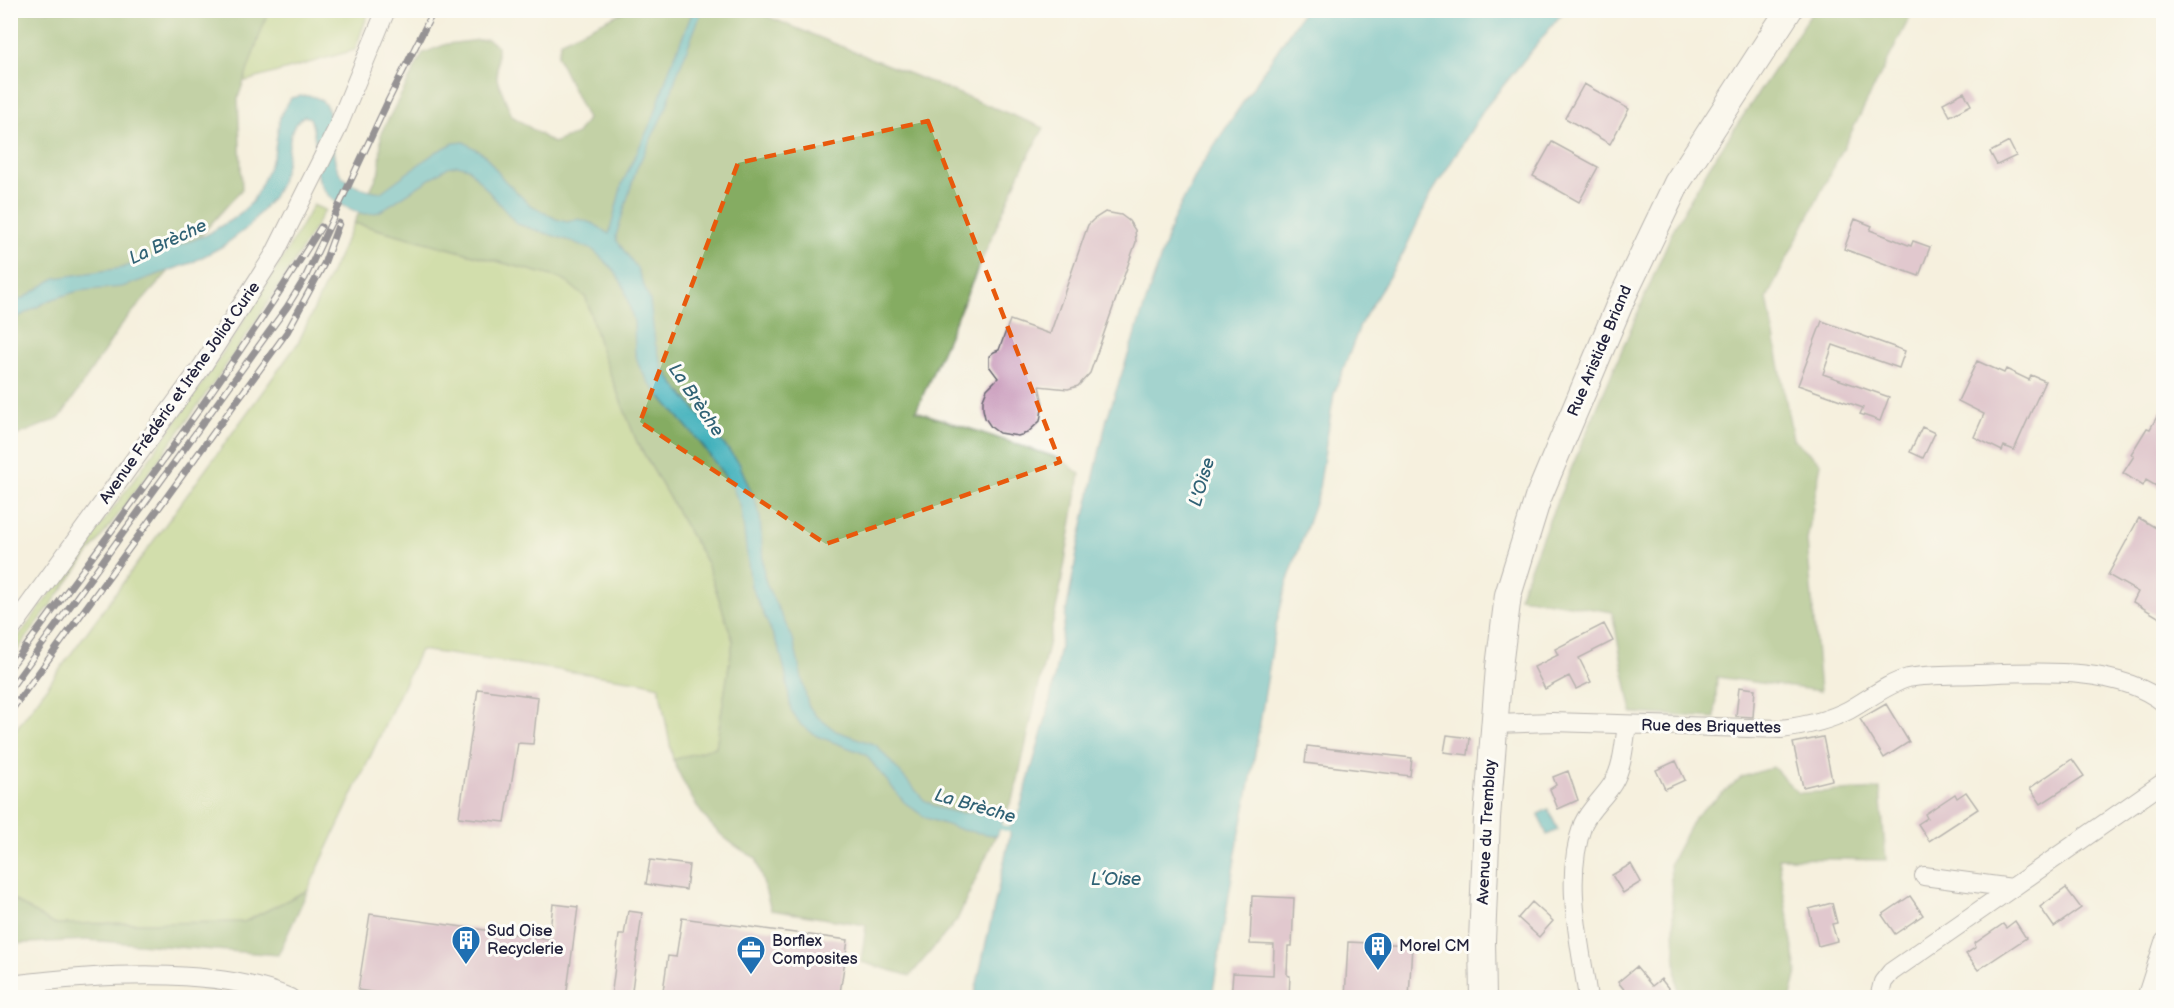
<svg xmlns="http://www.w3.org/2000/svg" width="2174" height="1008" font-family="'Balsamiq Sans',sans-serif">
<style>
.green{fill:#a7c76f;stroke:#647455;stroke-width:1.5}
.forest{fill:#85ac62;stroke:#54674e;stroke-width:1.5}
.water{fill:#40b0bb;stroke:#31697b;stroke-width:1.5}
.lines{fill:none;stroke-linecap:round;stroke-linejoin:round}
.stream{stroke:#40b0bb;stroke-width:5}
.building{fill:#c798ba}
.minor-casing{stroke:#6c6a74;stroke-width:20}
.secondary-casing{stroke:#6c6a74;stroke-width:28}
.minor{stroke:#fff;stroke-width:18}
.secondary{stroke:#fff;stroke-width:26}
.rail-casing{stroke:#22223b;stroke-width:7}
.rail{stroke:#fdfcf7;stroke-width:4.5;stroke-dasharray:14;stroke-linecap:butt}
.marked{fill:none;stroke:#e8590c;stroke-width:4.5;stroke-dasharray:12 8;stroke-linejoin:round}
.labels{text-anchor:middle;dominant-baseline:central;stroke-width:6;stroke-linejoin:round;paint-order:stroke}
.street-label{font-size:16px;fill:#22223b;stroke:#fdfcf7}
.poi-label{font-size:16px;fill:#22223b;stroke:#fdfcf7;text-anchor:start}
.water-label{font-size:18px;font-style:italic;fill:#306275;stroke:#fdfcf7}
</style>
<rect width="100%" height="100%" fill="#fdfcf7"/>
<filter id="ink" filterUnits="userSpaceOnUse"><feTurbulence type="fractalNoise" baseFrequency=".0167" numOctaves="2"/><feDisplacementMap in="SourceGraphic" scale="12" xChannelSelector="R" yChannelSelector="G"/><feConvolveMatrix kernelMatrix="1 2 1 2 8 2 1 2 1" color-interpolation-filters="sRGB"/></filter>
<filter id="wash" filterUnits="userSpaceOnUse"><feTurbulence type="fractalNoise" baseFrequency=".008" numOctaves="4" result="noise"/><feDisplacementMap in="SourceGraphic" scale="24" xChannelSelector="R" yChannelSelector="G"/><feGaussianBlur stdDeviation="1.35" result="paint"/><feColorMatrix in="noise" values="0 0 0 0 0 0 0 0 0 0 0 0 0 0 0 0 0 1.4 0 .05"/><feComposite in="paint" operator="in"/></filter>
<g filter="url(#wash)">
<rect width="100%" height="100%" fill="#f5f0de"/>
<path class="green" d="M268 11H369L355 50 243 82Z
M313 205 325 210C234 368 118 512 11 659V647C116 503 227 362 313 205Z
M354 223 564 279 586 298 603 356 637 442 707 563 733 641 716 747 673 760 659 686 643 682 420 650 308 890 244 922 52 924 11 898V736L298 343Z"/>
<path class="forest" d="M11 11H268L238 98 242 189 122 324 60 418 11 438Z
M625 11H754L1044 128 1022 168 916 411 1061 459 1080 474 1060 591 1015 793 957 920 910 976 861 962 866 925 771 910 756 858C710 835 693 805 673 760L716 747 733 641 707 563 637 442 603 356 586 298 563 279 354 223 380 170 381 133 423 53 447 44 487 39 497 46V79L512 116 553 143 577 134 587 119 557 56 561 41Z
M1813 11H1913L1767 298 1793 439 1821 463 1807 540 1820 691 1717 677 1715 718 1632 713 1612 612 1519 597 1547 525 1674 228 1709 167Z
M1773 767 1798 793 1880 789 1886 860 1778 858 1797 972 1791 997H1678L1670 864 1695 816 1742 777Z
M308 890 278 955 87 940 11 944V898L53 924 244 922Z"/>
<path class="water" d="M1304 10 1564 11 1485 108 1430 196 1404 252 1361 323 1334 394 1318 495 1286 586 1276 626 1250 784 1237 847 1212 997H974L1010 835 1011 822 1017 819 1048 711 1078 547 1107 418 1173 220 1200 167Z
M693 11H702L676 77 667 106 636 170 616 236 617 241 637 268 650 301 655 343 663 368 675 385 739 463 756 504 760 518 764 576 768 588 793 639 808 705 815 715 836 731 876 745 924 800 938 808 959 813H1000L1004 818 997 836 962 830 926 818 904 802 865 754 817 736 801 725 791 710 785 671 780 651 751 586 741 508 732 486 699 441 649 383 639 366 635 352 634 322 624 287 614 270 593 250 573 242 517 224 468 168 457 165 448 167 379 212C364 216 361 214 348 208 301 188 324 153 310 118L304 116 295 124 291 133 286 165 281 182 273 197 247 228 223 246 191 263 122 287 78 291 50 300 11 321V304L25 297 55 278 122 268 206 235 236 217 252 202 262 183 274 155 280 116 291 98C349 82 323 150 340 173 349 186 366 190 381 192L436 152 454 143 464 142 484 154 504 180 529 204 556 219 567 222 579 219 594 224 609 234 622 184 654 116 669 70Z
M1548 809 1558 830 1547 835 1538 814Z"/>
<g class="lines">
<path class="stream" d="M994 825 1014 831"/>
</g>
<g id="blocks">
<path class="building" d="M1584 84 1629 109 1610 144 1565 118Z
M1964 92 1971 105 1950 116 1943 103Z
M1552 142 1598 167 1579 202 1533 176Z
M2009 142 2016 156 1997 165 1990 152Z
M1105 212 1121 215 1129 221 1135 230 1136 242 1090 373 1078 386 1068 389 1039 386 1043 403 1040 421 1027 433 1018 436 999 433 991 427 985 418 983 409V399L987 389 998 378 989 366V356L994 352 999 350 1010 320 1050 334 1088 225 1094 219Z
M1855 219 1872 226 1870 230 1911 246 1913 241 1930 247 1919 276 1844 249Z
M1822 321 1905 351 1899 368 1833 345 1823 374 1889 397 1880 421 1860 414 1863 408 1798 385Z
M1977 361 2004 373 2006 369 2029 380 2031 375 2045 381 2014 450 2004 446 2002 451 1974 437 1984 414 1958 401Z
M2163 406V490L2146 480 2143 486 2123 473 2134 456 2131 454 2147 428 2150 429Z
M1922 427 1935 433 1923 458 1910 452Z
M2139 518 2163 532V620L2133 602 2138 592 2108 575Z
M1604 624 1613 641 1579 658 1591 682 1576 689 1569 676 1545 689 1534 667 1558 655 1555 649Z
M1739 687 1755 689 1753 717 1736 716Z
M478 689 538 697 533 744 518 743 505 822 459 817Z
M1886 704 1909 742 1884 758 1860 719Z
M1447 735 1470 738 1468 755 1444 752Z
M1823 737 1832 780 1803 787 1793 743Z
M1307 746 1412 758 1410 776 1305 763Z
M2072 759 2084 776 2041 804 2030 788Z
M1676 761 1685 780 1665 789 1656 770Z
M1568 771 1578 800 1558 809 1550 789 1556 785 1553 777Z
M1966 792 1978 809 1929 841 1918 824 1927 818 1925 814 1955 794 1957 798Z
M650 860 689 865 686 890 646 884Z
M1631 864 1641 882 1623 893 1612 875Z
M2066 888 2081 908 2054 927 2040 907Z
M1252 896 1294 898 1292 946H1288L1287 975 1290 976 1289 998H1231L1233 973 1273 975 1274 945 1250 944Z
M1910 896 1923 915 1895 934 1882 915Z
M1532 902 1553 921 1539 937 1518 918Z
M1832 903 1837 923 1832 924 1837 941 1818 946 1809 909Z
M553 904 578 907 566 998H411L358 990 370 914 549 939Z
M628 911 642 913 631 998H611L619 935H624Z
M682 918 848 940 840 993 834 992 833 998H662L668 956 676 957Z
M2015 921 2026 938 1978 970 1966 954 1976 947 1974 944 2003 924 2006 928Z
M1348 942 1412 945 1409 998H1345Z
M1636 967 1652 986 1661 979 1676 998H1631L1618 982Z"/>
</g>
</g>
<g filter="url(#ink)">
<use href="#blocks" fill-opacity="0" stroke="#6c6a74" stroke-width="1.5"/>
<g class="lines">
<g class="minor-casing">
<path id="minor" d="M10 631 203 365 274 255 336 131 386 10
M1494 724 1552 722 1781 729C1805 726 1828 721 1849 710 1869 699 1887 684 1908 678 1931 674 1954 675 1977 674 2032 672 2118 665 2164 703
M2012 888 2164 782
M10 985C92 975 214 965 290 998
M1588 998C1580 941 1563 880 1583 824 1590 808 1604 798 1613 783 1623 767 1624 744 1627 725
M1879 998 1883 982 1891 972 2012 888 1924 876
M2146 998 2164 942"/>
</g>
<g class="secondary-casing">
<path id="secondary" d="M1483 998 1482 941 1487 818 1499 667 1508 595 1538 498 1623 296 1677 183 1789 10"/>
</g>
<use href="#minor" class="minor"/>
<use href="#secondary" class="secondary"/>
<g class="rail-casing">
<path id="rail" d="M10 668C117 524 226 379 321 227
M10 689 287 307 305 278 389 99 434 10
M10 712 287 332 324 264 339 223"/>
</g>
<use href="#rail" class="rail"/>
</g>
</g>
<path d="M0 0H2174V1008H0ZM928 121 1060 462 826 544 640 422 738 163Z" fill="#f5f0de" fill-opacity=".55" fill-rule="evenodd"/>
<path class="marked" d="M928 121 1060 462 826 544 640 422 738 163Z"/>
<defs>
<g id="building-pin" transform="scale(1.5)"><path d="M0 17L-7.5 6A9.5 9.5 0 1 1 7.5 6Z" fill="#1f6fb2" stroke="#fdfcf7"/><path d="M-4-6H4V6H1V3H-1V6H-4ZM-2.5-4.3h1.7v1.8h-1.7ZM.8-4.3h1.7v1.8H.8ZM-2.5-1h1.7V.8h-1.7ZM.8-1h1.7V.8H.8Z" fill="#fff"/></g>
<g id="office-pin" transform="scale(1.5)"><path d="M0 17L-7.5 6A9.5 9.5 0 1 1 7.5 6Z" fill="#1f6fb2" stroke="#fdfcf7"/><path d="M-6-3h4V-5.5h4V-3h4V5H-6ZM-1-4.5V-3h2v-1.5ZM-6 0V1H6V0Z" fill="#fff"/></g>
</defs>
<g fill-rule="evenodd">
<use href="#building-pin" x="466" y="940"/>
<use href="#building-pin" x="1378" y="946"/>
<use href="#office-pin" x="751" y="950"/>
</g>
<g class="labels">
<g class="street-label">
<text transform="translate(1600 351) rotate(-67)">Rue Aristide Briand</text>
<text transform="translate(180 393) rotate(-55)">Avenue Frédéric et Irène Joliot Curie</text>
<text transform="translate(1711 727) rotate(1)">Rue des Briquettes</text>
<text transform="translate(1487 832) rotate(-87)">Avenue du Tremblay</text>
</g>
<g class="poi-label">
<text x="487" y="931">Sud Oise<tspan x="487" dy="18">Recyclerie</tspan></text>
<text x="772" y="941">Borflex<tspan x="772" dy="18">Composites</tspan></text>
<text x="1399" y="946">Morel CM</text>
</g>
<g class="water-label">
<text transform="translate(168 242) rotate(-25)">La Brèche</text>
<text transform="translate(696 400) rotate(56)">La Brèche</text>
<text transform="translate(1202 482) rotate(-73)">L'Oise</text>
<text transform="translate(975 806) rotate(16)">La Brèche</text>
<text x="1116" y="879">L’Oise</text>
</g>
</g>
<rect width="2174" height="1008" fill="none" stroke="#fdfcf7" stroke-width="36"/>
</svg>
